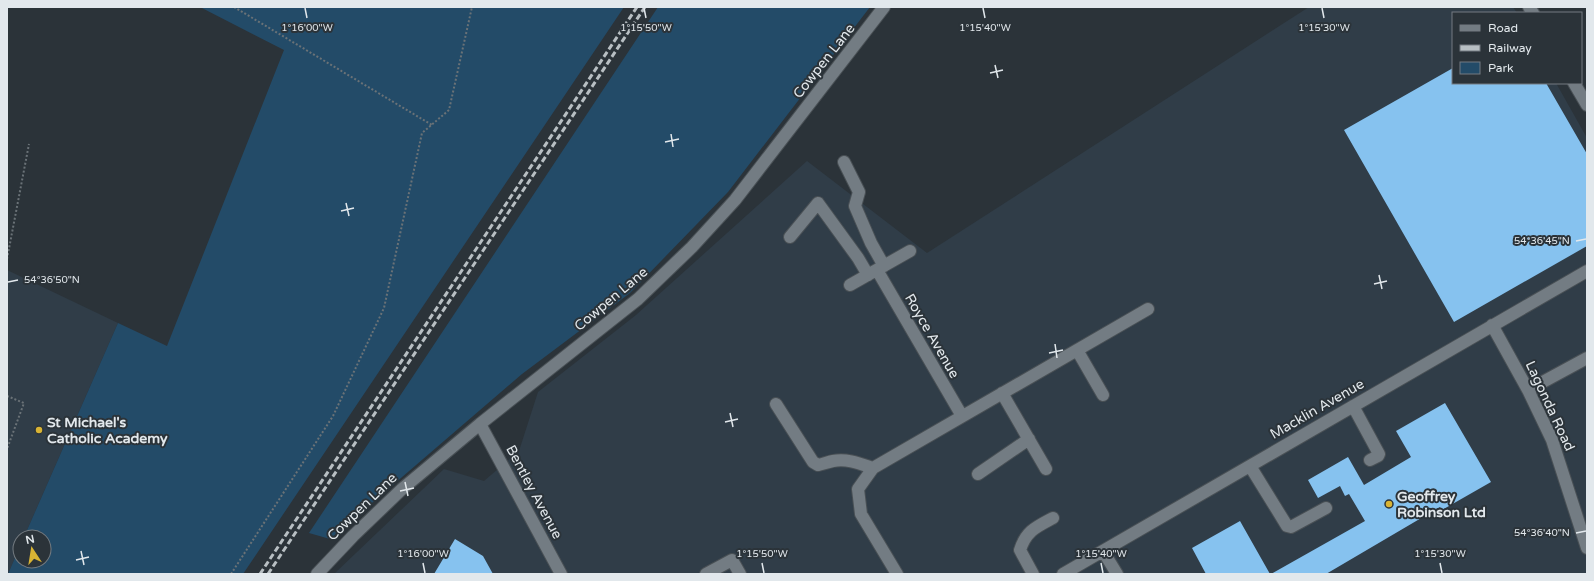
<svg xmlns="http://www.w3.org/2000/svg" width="1594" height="581" font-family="'Varela Round',sans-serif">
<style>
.built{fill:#303d48}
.green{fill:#234b68}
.building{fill:#86c2ef}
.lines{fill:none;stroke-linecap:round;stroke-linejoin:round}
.minor-casing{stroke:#495055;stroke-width:14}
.path{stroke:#6a7277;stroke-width:2;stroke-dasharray:2 2;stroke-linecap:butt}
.minor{stroke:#737c83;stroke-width:12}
.rail{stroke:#b8bfc3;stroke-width:3;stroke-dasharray:6 3;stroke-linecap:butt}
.ticks{fill:none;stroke:#e2e8ec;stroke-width:1.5}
.poi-dot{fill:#d9b434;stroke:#2b3339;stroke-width:1.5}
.labels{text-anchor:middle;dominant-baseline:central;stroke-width:4;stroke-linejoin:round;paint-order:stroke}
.street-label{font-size:14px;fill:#e2e8ec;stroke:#2b3339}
.poi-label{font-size:14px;font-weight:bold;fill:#e2e8ec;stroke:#2b3339;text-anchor:start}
.ticks-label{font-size:10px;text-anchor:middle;fill:#e2e8ec;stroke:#2b3339;stroke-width:4;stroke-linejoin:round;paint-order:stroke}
</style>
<rect width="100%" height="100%" fill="#2b3339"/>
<path class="built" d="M1309 7H1513L1517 13H1453V83H1556L1587 138V574H334L444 469 484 481 519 451 538 392 636 315 807 161 927 253Z
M7 270 118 323 24 537H20V546L8 574Z"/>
<path class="green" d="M200 7H624L243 574H8L20 546V561H44V537H24L118 323 167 346 284 50Z
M658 7H870L728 192 630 293 522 374 330 539 309 533Z"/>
<path class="building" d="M1453 68V83H1546L1587 154V246L1454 322 1344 130Z
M1445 403 1491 482 1442 510 1440 507 1326 574H1271L1365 521 1349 494 1345 496 1340 486 1318 498 1308 480 1348 457 1364 485 1411 457 1396 431Z
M1240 521 1270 574H1206L1192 548Z
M455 539 483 556 493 574H434Z"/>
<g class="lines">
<g class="minor-casing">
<path id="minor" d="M1529 7 1533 13
M1574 83 1587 105
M844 162 859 192 855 206 871 243 884 266
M790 237 818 203 858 258 868 275
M877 270 962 416
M850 285 910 251
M1492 325 1528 390 1552 440 1587 548
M1077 350 1103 395
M1528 390 1587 358
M1002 393 1046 469
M776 404 813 462 818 465C823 464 828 462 833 461 847 458 861 464 873 468
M1353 406 1379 454 1378 456 1370 460
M480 424 561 574
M1250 466 1287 526 1291 527 1326 508
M978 474 1029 439
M1103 551 1117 574
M317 574 353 536 402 489 480 424 638 299 692 247 735 200 884 7
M706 574 732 560 740 574
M897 574 861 514 858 489 873 468 1148 309
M1033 574 1020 550C1026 531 1036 527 1053 518
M1063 574 1587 271"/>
</g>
<path class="path" d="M234 7 432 125
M7 259 29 144
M7 396 24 403 7 449
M231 574 333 416 384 308 422 133 449 110 472 7"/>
<use href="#minor" class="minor"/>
<path class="rail" d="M260 574 637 7
M268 574 645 7"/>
</g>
<path class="ticks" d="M305 8 307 18M644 8 646 18M983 8 985 18M1322 8 1324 18M995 65 998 78M990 73 1003 70M671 134 673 147M665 142 679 139M346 203 349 216M341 211 354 208M1576 241 1586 239M1379 275 1382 289M8 282 18 280M1374 284 1387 281M1055 344 1057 358M1049 353 1063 350M730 413 733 427M725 422 738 419M405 482 408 496M400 491 414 488M1576 533 1586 531M81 551 84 565M76 560 89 557M423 563 425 573M762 563 764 573M1101 563 1103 573M1440 563 1442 573"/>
<g class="poi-dot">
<circle cx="39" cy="430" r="4"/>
<circle cx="1389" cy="504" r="4"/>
</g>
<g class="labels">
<g class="street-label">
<text transform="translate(824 61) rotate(-52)">Cowpen Lane</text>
<text transform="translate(611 299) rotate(-40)">Cowpen Lane</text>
<text transform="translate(932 336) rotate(60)">Royce Avenue</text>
<text transform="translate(1550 406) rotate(65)">Lagonda Road</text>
<text transform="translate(1317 409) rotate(-30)">Macklin Avenue</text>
<text transform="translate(534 492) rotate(62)">Bentley Avenue</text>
<text transform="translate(362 507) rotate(-44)">Cowpen Lane</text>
</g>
<g class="poi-label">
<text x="47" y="422">St Michael's<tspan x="47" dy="16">Catholic Academy</tspan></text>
<text x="1397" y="496">Geoffrey<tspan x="1397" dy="16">Robinson Ltd</tspan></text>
</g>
</g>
<g class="ticks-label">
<text x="307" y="31">1°16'00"W</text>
<text x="646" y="31">1°15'50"W</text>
<text x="985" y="31">1°15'40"W</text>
<text x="1324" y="31">1°15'30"W</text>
<text x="1542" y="244">54°36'45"N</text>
<text x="52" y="283">54°36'50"N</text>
<text x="1542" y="536">54°36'40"N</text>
<text x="423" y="557">1°16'00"W</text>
<text x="762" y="557">1°15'50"W</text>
<text x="1101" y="557">1°15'40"W</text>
<text x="1440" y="557">1°15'30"W</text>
</g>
<rect width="1594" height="581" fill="none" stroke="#e2e8ec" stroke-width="16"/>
<rect x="1452" y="12" width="130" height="72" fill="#2b3339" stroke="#747b81"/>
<rect x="1460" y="25" width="20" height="6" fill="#737c83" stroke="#747b81"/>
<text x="1488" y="32" font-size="12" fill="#e2e8ec">Road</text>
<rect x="1460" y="45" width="20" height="6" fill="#b8bfc3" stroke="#747b81"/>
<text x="1488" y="52" font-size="12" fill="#e2e8ec">Railway</text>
<rect x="1460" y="62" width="20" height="12" fill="#234b68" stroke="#747b81"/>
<text x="1488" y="72" font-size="12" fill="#e2e8ec">Park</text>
<g transform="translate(32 549) rotate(348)"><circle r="19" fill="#2b3339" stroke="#747b81"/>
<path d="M0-3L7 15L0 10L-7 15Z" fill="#d9b434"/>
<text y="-6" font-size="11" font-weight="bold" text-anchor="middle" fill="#e2e8ec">N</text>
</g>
</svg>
